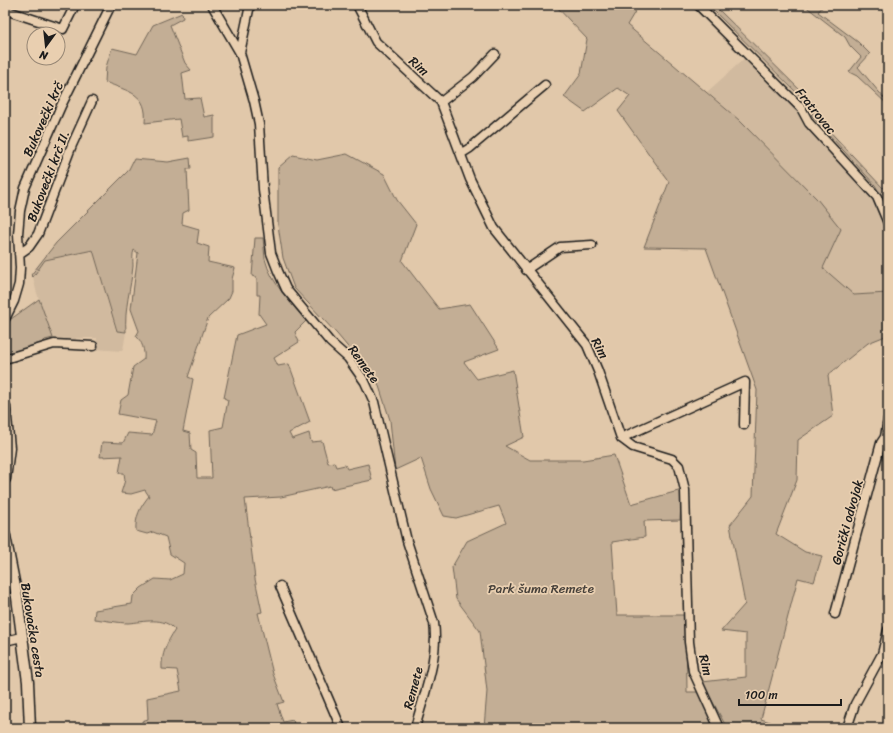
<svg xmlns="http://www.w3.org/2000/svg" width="893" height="733" font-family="Sriracha,sans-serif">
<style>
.built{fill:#d1ba9f}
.green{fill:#c3ae95;stroke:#706558}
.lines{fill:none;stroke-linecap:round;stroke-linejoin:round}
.minor-casing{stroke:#1c1c1c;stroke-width:11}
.major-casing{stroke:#1c1c1c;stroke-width:13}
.minor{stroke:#e9cfb0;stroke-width:8}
.major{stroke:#e9cfb0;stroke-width:10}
.labels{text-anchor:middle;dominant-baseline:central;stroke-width:3.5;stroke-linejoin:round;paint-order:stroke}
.street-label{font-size:13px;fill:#1c1c1c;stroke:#e9cfb0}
.park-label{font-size:13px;fill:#46403a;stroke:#e9cfb0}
</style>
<rect width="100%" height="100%" fill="#e1c8aa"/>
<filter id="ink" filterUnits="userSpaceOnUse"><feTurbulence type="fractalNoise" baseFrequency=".025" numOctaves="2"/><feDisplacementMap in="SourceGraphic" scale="8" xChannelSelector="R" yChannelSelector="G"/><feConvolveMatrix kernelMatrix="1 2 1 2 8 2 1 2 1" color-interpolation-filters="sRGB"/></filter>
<g filter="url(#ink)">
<path class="built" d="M746 57 799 111 874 198 888 231V293L854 295 822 268 817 199 739 120 707 92Z
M93 250 116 331 126 332 123 350 121 351 96 349 97 338H76V341L55 340 51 336 36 290 33 277 45 260Z"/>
<path class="green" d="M555 5H639L627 25 739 120 817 199 841 229 823 268 854 295 888 293V335L868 343 828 375 833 416 798 440 797 480 776 534 805 552 822 556 814 582 798 578 761 719 788 728H727L702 682 746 677V634L721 631 745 604 730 525 753 496 757 390 706 248 644 247 669 182 618 111 630 96 618 88 585 112 564 97 581 74 587 39Z
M708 5H714L816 106 821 122 883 188 888 184V189L883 193 888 203V209L875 185 811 115 815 111Z
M804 5H824L818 12 858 42 870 54 858 67 884 98 888 94V105L857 76 849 72 861 57 850 46 845 37Z
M182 13 183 18 170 25 185 63 191 70 182 73 185 99 200 98 204 117 214 115V137L188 141V136L182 137 179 119 145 123C148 93 129 92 105 82L106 67 112 48 137 54 153 25Z
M347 154 384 174 397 200 416 224 402 261 439 309 470 304 499 349 464 362 477 379 513 370 524 437 505 446 530 460H583L614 455 631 504 682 490 680 520 644 521 645 537 612 542 617 615H686L687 692H699L715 728H484L487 691 480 631 456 599 452 567 467 541 506 523 499 506 456 518 444 516 431 489 421 458 395 470 390 420 378 383 337 334 294 288 283 258 278 225V168L293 155 317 160Z
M190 158 191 169H187L189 210 183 213 182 224 199 229 197 243 209 247 208 262 235 268 232 279V291L229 298 208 318 188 377 193 379 183 431 190 433 191 450 196 453 197 478H212L210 430 223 427 228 400 224 398 237 335 266 324 259 314 260 295H257V278L252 276 255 238H263C264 245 264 252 265 259 271 283 291 303 306 321L295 332 299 342 274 358 278 366 289 364 310 422 289 433 292 439 309 433 311 442 322 441 328 463 334 462 336 467 345 465 347 469 368 464 372 480 331 489 330 486 281 497 245 499 255 579 262 612 258 613 273 674 284 702 277 704 283 722 293 720 295 728H143L142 721 148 719 147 698 181 691 177 670 162 669C161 655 167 642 175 630 164 616 144 622 128 623 119 623 104 620 94 619L95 610 132 604 133 596 141 588 155 579 170 580 183 574 184 563 170 554 166 537 153 532 147 534 136 531C135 517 140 507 149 496L145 490 131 494 121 493 125 480 124 473H119L122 456 100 457 102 442 123 443 128 433 152 435 156 421 118 414 121 400 128 395 133 367 144 359C145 351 142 341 136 336L139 331 131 309 138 253 134 250C132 255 133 260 133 266 131 288 124 309 126 332L117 331 93 250 45 260 33 277 31 275 56 243 128 171 134 159 168 162Z
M39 299 53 338 45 340C37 350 17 351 5 355V323L9 317 11 319Z"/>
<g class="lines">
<g class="minor-casing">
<path id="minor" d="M212 5 240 53 254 101 259 124 263 189 271 253 278 271 286 289 330 342 348 358 365 382 374 402 407 541 434 623C439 658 424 694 415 728
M357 5 376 42 441 102 470 179 494 228 587 345 598 371 621 438 633 447 672 459 679 466 685 490 689 642 693 671 719 728
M698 5 801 108 809 123 877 197 888 223
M5 10 63 29 75 5
M240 53 250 5
M441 102 473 77 495 54
M462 153 470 148 545 85
M19 254 29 247 38 234 72 145 92 101
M526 270 560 247 592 245
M5 319 14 301 19 284 20 268 18 234 20 211 25 188 61 106 111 5
M5 359 54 344 93 346
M621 438 745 382 744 425
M888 440 885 437 888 419
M280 586 341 728
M835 614 881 443 885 437
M5 641 22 637
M847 728 855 704 882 654 888 630"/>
</g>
<g class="major-casing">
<path id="major" d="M5 407 9 448 5 479
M5 536 17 597 28 682 30 728"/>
</g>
<use href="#minor" class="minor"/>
<use href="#major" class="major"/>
</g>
</g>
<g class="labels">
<g class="street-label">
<text transform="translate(419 66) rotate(42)">Rim</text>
<text transform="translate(816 111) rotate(51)">Fratrovac</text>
<text transform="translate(43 119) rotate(-66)">Bukovečki krč</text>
<text transform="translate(48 176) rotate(-69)">Bukovečki krč II.</text>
<text transform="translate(600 348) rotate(62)">Rim</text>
<text transform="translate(364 364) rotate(54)">Remete</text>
<text transform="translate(847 522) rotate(-75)">Gorički odvojak</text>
<text transform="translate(33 630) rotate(81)">Bukovačka cesta</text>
<text transform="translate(706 665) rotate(76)">Rim</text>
<text transform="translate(413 688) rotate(-75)">Remete</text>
</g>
<g class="park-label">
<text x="541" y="588">Park šuma Remete</text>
</g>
</g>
<rect width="893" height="733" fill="none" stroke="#e9cfb0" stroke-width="20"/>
<rect x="10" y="10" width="873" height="713" fill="none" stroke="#1c1c1c" stroke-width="1.5" filter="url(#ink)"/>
<g transform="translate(46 46) rotate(195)"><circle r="19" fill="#e9cfb0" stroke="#978775"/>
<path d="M0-3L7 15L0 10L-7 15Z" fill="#1c1c1c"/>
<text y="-6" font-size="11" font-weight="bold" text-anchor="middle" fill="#1c1c1c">N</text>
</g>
<path d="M739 699v6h102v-6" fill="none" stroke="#1c1c1c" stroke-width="2"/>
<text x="745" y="699" font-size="12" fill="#1c1c1c" stroke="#e9cfb0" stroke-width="3" paint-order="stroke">100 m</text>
</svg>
